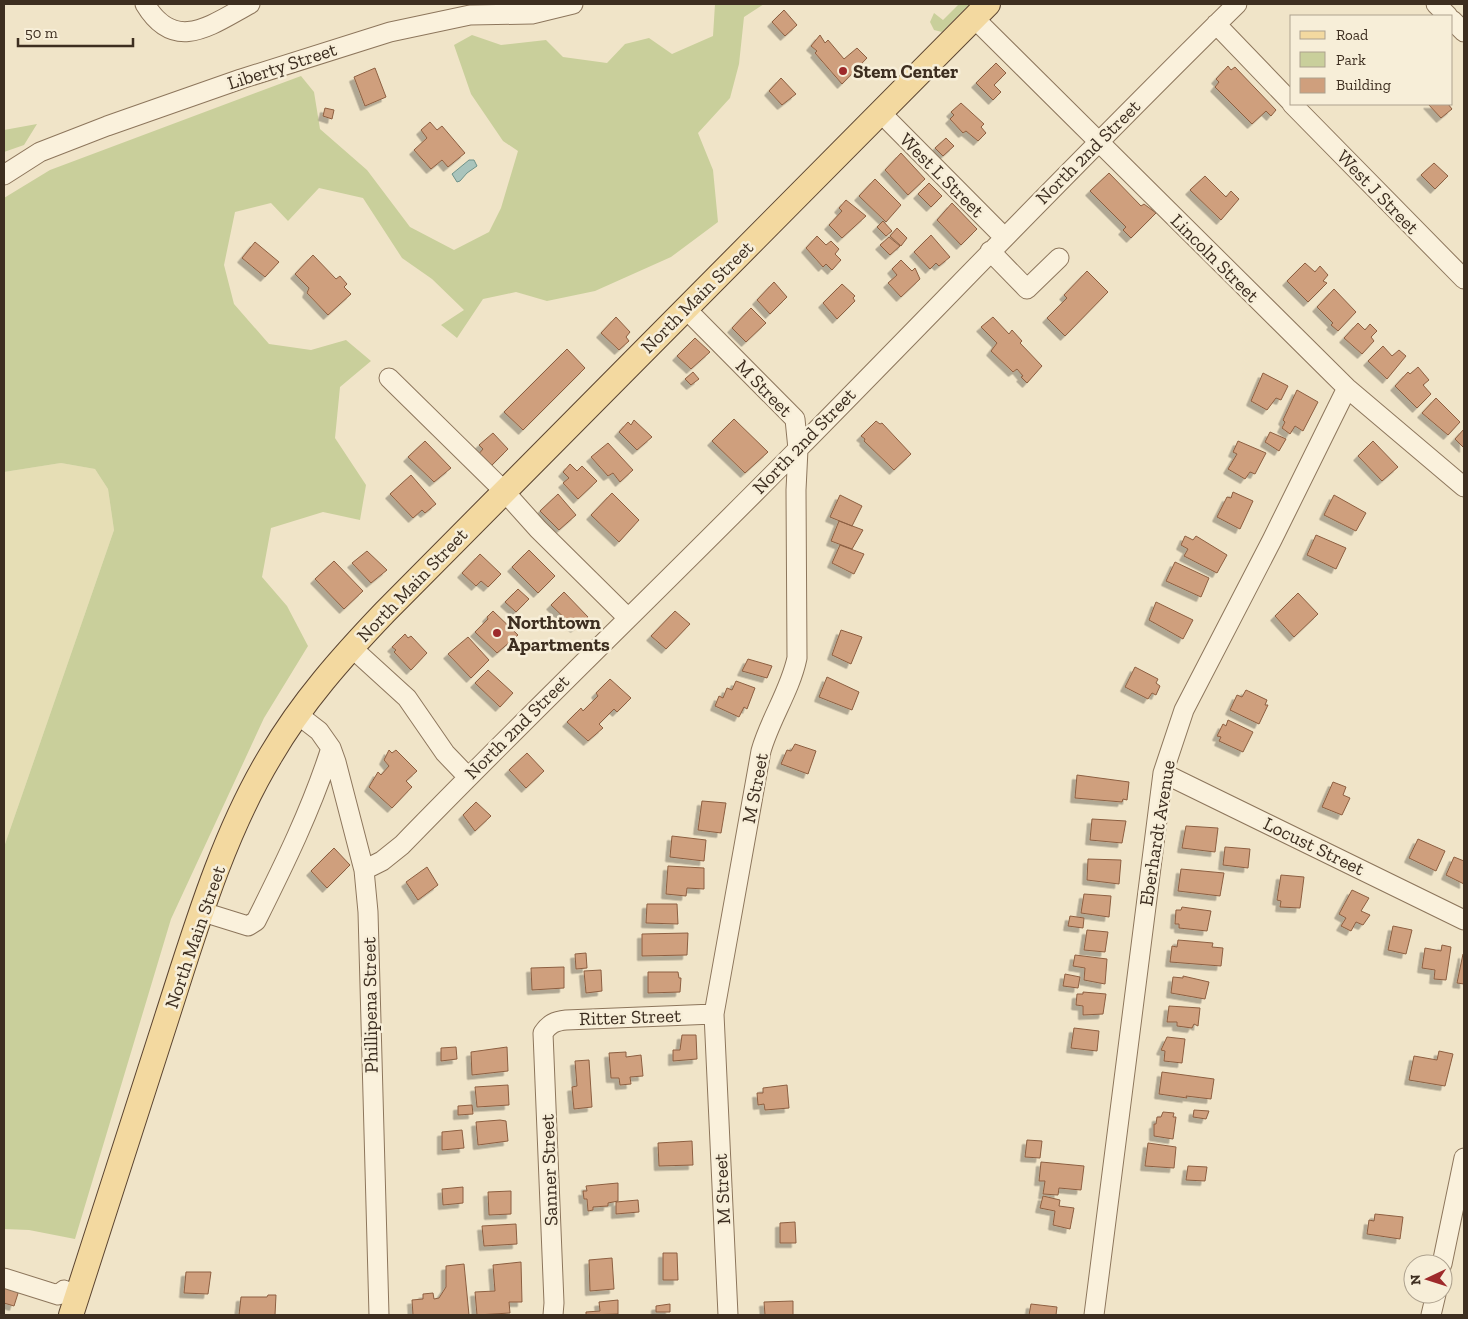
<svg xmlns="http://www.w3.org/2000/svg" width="1468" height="1319" font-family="'Zilla Slab',serif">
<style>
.farmland{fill:#e6deb5}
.green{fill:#c9cf9b}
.water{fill:#a9c4bc;stroke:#6f938a}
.building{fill:#cf9f7d;stroke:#8d5f41;filter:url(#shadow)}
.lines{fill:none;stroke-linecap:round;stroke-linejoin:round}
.minor-casing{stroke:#8d765c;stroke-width:21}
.major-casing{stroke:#5b4430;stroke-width:26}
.minor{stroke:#faf1dc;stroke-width:19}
.major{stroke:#f3d9a0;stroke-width:24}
.poi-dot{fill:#9e2a2b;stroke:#f7eed8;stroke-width:2}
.labels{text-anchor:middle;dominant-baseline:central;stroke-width:5;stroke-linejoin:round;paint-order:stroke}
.street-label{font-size:19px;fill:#3d2e20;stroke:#f7eed8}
.poi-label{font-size:19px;font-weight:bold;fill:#3d2e20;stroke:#f7eed8;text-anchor:start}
</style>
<defs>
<filter id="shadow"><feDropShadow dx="-4.5" dy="4.5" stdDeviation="0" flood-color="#0004"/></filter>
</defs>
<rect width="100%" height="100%" fill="#f0e4c8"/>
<path class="farmland" d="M61 463 95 469 108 489 114 530 4 847V472Z"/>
<path class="green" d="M715 4H764L744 17 739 64 730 98 698 133 713 170 718 222 671 257 595 291 547 301 516 292 483 299 457 338 441 325 464 310 432 279 402 258 363 198 319 188 288 221 271 203 235 212 224 265 234 304 269 344 311 350 346 340 371 361 340 387 335 438 366 485 360 520 323 512 271 528 262 577 287 606 308 646 264 718 171 919 75 1239 29 1230 4 1229V847L114 530 108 489 95 469 61 463 4 472V198L50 170 301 76 314 92 320 129 367 170 410 227 454 250 489 232 501 208 518 151 503 141 471 94 454 45 472 35 501 45 546 40 563 57 607 63 625 44 649 38 672 54 713 36Z
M959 4H970L942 32 934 30 930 22 934 13 943 20Z
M37 124 24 145 4 152V130Z"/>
<path class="water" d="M469 160H474L477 166 467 173 460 181 457 182 452 174Z"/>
<path class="building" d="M784 10 797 25 785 36 772 22Z
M820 35 825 43 828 40 844 59 857 48 867 58 842 84 815 53 817 51 811 46Z
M996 63 1006 73 994 85 1001 92 993 100 976 83Z
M1228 66 1231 70 1235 67 1276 110 1271 116 1266 111 1252 124 1215 87 1219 82 1216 79Z
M375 68 386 97 365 106 354 77Z
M781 78 796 94 782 105 769 91Z
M961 103 984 124 981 127 986 133 978 141 966 131 963 133 950 119 954 115 951 112Z
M1428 104H1448L1452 109 1441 118Z
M325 108 334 110 332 119 323 116Z
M430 122 437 130 442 126 465 153 448 167 442 160 431 169 414 150 427 138 421 130Z
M946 138 954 146 943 156 935 148Z
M901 153 925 179 908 195 885 170Z
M1434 163 1448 176 1435 189 1421 175Z
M1109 173 1141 206 1144 204 1156 213 1131 238 1123 230 1126 227 1090 191Z
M1205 176 1226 197 1231 191 1239 199 1221 220 1190 190Z
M875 179 901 205 886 222 859 196Z
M929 183 942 196 931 207 918 194Z
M846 200 866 216 842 238 829 225 842 211 839 208Z
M952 203 977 229 961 245 937 220Z
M883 221 892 231 886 236 877 227Z
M897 228 907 238 901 246 890 236Z
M931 235 950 257 939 266 936 263 930 269 914 252Z
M817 236 826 245 831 241 839 249 835 254 841 260 832 270 826 264 823 267 806 248Z
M889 237 900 246 890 255 880 245Z
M255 242 279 262 265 277 242 258Z
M313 255 336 279 340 276 347 284 344 287 351 294 328 315 307 293 309 288 295 274Z
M901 260 912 271 915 268 920 279 901 297 888 283 897 275 892 269Z
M1305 263 1315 272 1320 266 1328 275 1323 281 1327 283 1308 302 1287 281Z
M1087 271 1108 292 1065 336 1047 318 1067 298 1064 295Z
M774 282 787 297 770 314 757 300Z
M842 284 855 296 853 298 855 301 837 319 823 303Z
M1334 289 1356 312 1338 331 1331 325 1333 323 1317 307Z
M751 308 766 323 746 342 732 328Z
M616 317 630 332 626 337 629 341 619 350 601 333Z
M993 317 1009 334 1012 330 1022 341 1020 343 1042 366 1027 383 1021 377 1023 376 1017 369 1013 372 991 351 997 343 981 327Z
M1358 323 1365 330 1370 324 1377 331 1371 337 1374 341 1362 354 1344 338Z
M695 338 710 352 691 369 677 356Z
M1383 346 1392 356 1399 350 1406 356 1387 379 1368 361Z
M567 349 585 368 523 430 504 412Z
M1418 367 1429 380 1423 385 1431 394 1417 408 1395 386 1408 372 1410 374Z
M693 372 699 379 691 385 685 379Z
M1263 373 1288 386 1281 400 1276 398 1267 410 1251 401Z
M1297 390 1318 402 1303 431 1295 426 1290 434 1282 428 1285 422 1283 420Z
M1436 398 1460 422 1448 435 1422 413Z
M734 419 768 452 745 473 712 441Z
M634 420 652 437 637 450 619 432 628 422 631 425Z
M876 421 880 424 882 423 911 454 894 470 864 441 865 439 861 436Z
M1464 429V448L1455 439Z
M1270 432 1286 439 1279 451 1265 442Z
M493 433 508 449 489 468 477 456 483 449 479 445Z
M425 441 451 468 434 482 408 457Z
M1238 441 1266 453 1255 474 1250 472 1245 479 1228 469 1237 454 1233 452Z
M1373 441 1398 467 1382 481 1358 456Z
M608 443 633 470 620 482 613 473 608 476 591 457Z
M570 464 577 471 582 466 597 481 578 499 563 483 569 478 563 472Z
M411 475 436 504 425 513 422 510 413 518 390 494Z
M1233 492 1253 501 1240 529 1217 517 1227 497 1231 498Z
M612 493 639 520 619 542 591 515Z
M558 494 576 515 559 530 540 511Z
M840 495 862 506 852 526 830 517Z
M1334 495 1366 513 1356 531 1324 515Z
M839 521 863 530 852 549 831 541Z
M1316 535 1346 548 1336 569 1307 555Z
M1185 536 1193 540 1196 536 1227 555 1217 573 1184 556 1188 549 1181 545Z
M840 545 864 554 854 574 832 563Z
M529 550 555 576 538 593 512 567Z
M367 551 387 570 371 583 352 563Z
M480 554 501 574 488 587 481 581 476 586 462 573Z
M334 561 363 591 344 609 315 579Z
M1175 562 1209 578 1201 597 1166 581Z
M518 589 529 599 516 612 505 602Z
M564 592 588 617 575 628 551 605Z
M1298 593 1318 614 1294 637 1275 616Z
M1156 602 1193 620 1183 639 1149 620Z
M493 611 518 635 497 653 475 632 488 619 487 617Z
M675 611 690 624 666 649 651 636Z
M841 630 862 637 851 664 832 655Z
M405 634 408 638 411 636 427 653 411 670 394 652 396 650 392 647Z
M468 637 489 660 471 678 448 654Z
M748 659 772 666 767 678 742 671Z
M1135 667 1158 679 1156 683 1160 686 1156 695 1152 693 1148 699 1125 687Z
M488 670 513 693 500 707 475 683Z
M827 677 859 692 852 710 819 697Z
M610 679 631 698 617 712 614 709 599 724 603 728 588 741 567 722 581 708 583 711 598 696 596 693Z
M736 681 755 688 747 709 744 707 739 717 715 706 719 696 723 698 727 688 732 690Z
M1246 690 1267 700 1265 705H1268L1259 724 1230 710 1237 695 1242 697Z
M1228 720 1253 732 1243 752 1219 741 1221 737 1217 736 1223 724 1226 726Z
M795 744 816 751 808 774 781 764 787 750 791 751Z
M389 750 392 753 396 750 417 771 406 781 412 787 392 808 369 787 378 772 381 775 389 766 384 760Z
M527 753 544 771 526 788 509 770Z
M1077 775 1129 782 1127 800 1123 799 1122 802 1075 798Z
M1333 782 1346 787 1343 795 1350 798 1342 815 1322 807Z
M702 801 726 803 721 833 698 830Z
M476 802 491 816 475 831 463 815Z
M1092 819 1126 821 1122 843 1090 840Z
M1186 826 1218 828 1215 852 1182 848Z
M672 836 706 840 704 861 670 857Z
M1418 839 1445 851 1436 871 1409 858Z
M1225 847 1250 849 1248 868 1223 865Z
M334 848 350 865 327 888 311 871Z
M1454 857 1464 861V884L1446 875Z
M1088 859 1121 860 1119 884 1087 880Z
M668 866 704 868V889L687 888 686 896 666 894Z
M427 867 438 885 418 900 406 882Z
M1181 869 1224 873 1220 896 1178 891Z
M1281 875 1304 877 1300 908 1280 907 1281 901 1277 900Z
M1352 890 1369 898 1361 911 1370 915 1363 925 1356 922 1351 931 1341 926 1346 918 1339 914Z
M1084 894 1111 896 1109 917 1081 913Z
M647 904H677L678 924 646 923Z
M1182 907 1211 911 1207 931 1179 928V924H1175L1176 910H1181Z
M1070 916 1084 918 1083 928 1068 926Z
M1393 926 1412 930 1406 954 1388 950Z
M1087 930 1108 932 1105 952 1084 950Z
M688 933 687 955 642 956V934Z
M1178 940 1213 943 1212 947 1223 948 1221 966 1170 962 1172 946 1177 947Z
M1442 945 1451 947 1446 980 1434 979 1435 970 1422 968 1425 948 1441 951Z
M586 953 587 968 576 969 575 954Z
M1463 954H1464V984L1457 983Z
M1075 955 1107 959 1105 984 1084 980 1085 968 1073 966Z
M564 967V988L532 990 531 968Z
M601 970 602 991 586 993 584 971Z
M648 972H678L679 978H681L680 992 648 993Z
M1065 974 1080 977 1078 988 1063 986Z
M1183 976 1209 982 1205 999 1171 993 1173 977 1183 978Z
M1083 992 1106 994 1103 1014 1083 1015V1006L1076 1005 1077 994H1083Z
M1169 1006 1200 1008 1198 1026 1194 1024 1192 1028 1177 1026V1022H1167Z
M1074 1028 1099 1031 1097 1051 1071 1048Z
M682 1035H696L697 1059 673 1061V1050H680Z
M1167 1037 1185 1039 1182 1063 1164 1061 1165 1051 1161 1050Z
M456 1047 457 1059 441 1061V1048Z
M507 1047 508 1071 472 1075 471 1052Z
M1439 1051 1453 1054 1445 1086 1409 1080 1414 1056 1437 1060Z
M626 1052V1057L641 1055 643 1076 630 1077 631 1084 620 1085 619 1078H611L609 1053Z
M589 1060 592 1107 574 1109 572 1087 577 1086 575 1061Z
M1162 1072 1214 1079 1211 1099 1186 1096 1187 1098 1159 1094Z
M508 1085 509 1105 477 1107 475 1087Z
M787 1085 789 1108 765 1110 764 1104 758 1105 757 1093H763V1088Z
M472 1105 473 1114 458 1115V1106Z
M1194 1110 1209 1111 1206 1119 1193 1117Z
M1163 1112 1174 1113 1173 1117H1176L1173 1139 1154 1136V1124H1156L1157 1117H1161Z
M500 1120 506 1121 508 1141 478 1145 476 1122Z
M462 1130 464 1148 442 1150V1132Z
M1027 1140 1042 1141 1040 1158 1025 1157Z
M692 1141 693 1165 659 1166 658 1143Z
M1148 1143 1176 1147 1174 1168 1145 1166Z
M1041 1162 1084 1166 1081 1190 1059 1188 1058 1195 1043 1194 1045 1181H1039Z
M1188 1166 1207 1167 1205 1181 1186 1180Z
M618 1183V1201L608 1203V1206L593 1207V1210L588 1211 587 1199H584L583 1191H587L586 1186Z
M463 1187V1203L443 1205 442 1189Z
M511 1191V1214L489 1215 488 1192Z
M1043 1196 1060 1200 1059 1206 1074 1208 1070 1229 1053 1225 1055 1211 1040 1208Z
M638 1200 639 1212 616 1214V1202Z
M1375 1214 1403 1217 1400 1239 1367 1234 1369 1220 1374 1221Z
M795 1222 796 1243H780V1223Z
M516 1224 517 1244 484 1246 482 1226Z
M663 1253H677L678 1280H663Z
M612 1258 614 1289 590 1291 589 1260Z
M521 1262 522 1302H509L510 1313 477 1315 475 1292 495 1291 493 1265Z
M464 1264 469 1315H413L412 1300 423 1299V1294L433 1293 434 1299 439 1298 446 1287V1266Z
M186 1272H211L208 1294 184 1293Z
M4 1283 20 1287 14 1306 4 1303Z
M268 1295H276L275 1315H239L241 1297H267Z
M618 1300V1314L586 1315V1312L600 1311 599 1302Z
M793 1301V1315H765L764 1302Z
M670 1304V1312H656V1306Z
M1031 1304 1057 1307 1056 1315H1029Z"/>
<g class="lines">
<g class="minor-casing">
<path id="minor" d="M145 4C175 54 211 25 250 4
M1436 4 1448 16
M974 18 1347 388 1464 487
M1452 20 1464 32
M1216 24 1292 103
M1292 104 1464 279
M880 112 1004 237
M4 175 40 152 107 126 241 79 390 32 470 15 532 14 573 4
M990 251 1027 289 1059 258
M686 309 795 419 798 449 796 490 797 658C790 691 770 719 761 751L714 1014 728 1315
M389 378 504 491 538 529 627 617
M351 647 407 698 445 753 468 777
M297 714 319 731 331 748 336 762 364 870 368 912 379 1315
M1163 773 1464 920
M364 870 382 861 402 845C532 711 667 582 798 449 944 301 1088 150 1237 4
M203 912 248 926 256 921C284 865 312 808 331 748
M1442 1264 1464 1158
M4 1278 58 1295 64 1290
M553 1315 554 1303 543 1033C549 1024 555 1021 566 1020L714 1014
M1094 1315 1163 773 1184 710 1272 540 1347 388
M1431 1315 1436 1294"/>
</g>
<g class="major-casing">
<path id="major" d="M71 1315C103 1216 135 1116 167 1017 195 930 223 834 271 755 302 702 342 657 385 612L988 4"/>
</g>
<use href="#minor" class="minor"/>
<use href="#major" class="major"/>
</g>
<g class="poi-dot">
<circle cx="843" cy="71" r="5"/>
<circle cx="497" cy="633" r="5"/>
</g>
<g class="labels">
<g class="street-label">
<text transform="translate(282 66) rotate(-18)">Liberty Street</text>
<text transform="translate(1088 152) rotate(-45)">North 2nd Street</text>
<text transform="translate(942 175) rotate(45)">West L Street</text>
<text transform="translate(1378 192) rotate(46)">West J Street</text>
<text transform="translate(1215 258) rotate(45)">Lincoln Street</text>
<text transform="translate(697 297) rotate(-45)">North Main Street</text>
<text transform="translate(764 388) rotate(46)">M Street</text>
<text transform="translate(804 441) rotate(-46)">North 2nd Street</text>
<text transform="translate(412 585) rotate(-46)">North Main Street</text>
<text transform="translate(517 727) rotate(-45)">North 2nd Street</text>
<text transform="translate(755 788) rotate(-79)">M Street</text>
<text transform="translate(1157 833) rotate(-81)">Eberhardt Avenue</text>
<text transform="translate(1314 846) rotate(26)">Locust Street</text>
<text transform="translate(195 937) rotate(-71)">North Main Street</text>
<text transform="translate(370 1005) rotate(-91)">Phillipena Street</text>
<text transform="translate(630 1017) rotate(-2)">Ritter Street</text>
<text transform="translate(549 1170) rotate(-92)">Sanner Street</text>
<text transform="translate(722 1189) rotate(-93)">M Street</text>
</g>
<g class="poi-label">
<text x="853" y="71">Stem Center</text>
<text x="507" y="622">Northtown<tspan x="507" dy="22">Apartments</tspan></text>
</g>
</g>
<rect width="1468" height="1319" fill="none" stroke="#3d2e20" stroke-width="10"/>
<rect x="1290" y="15" width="162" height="90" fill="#f7eed8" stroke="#ada18e"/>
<rect x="1300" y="31" width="25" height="8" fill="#f3d9a0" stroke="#ada18e"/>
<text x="1336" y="40" font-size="15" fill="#3d2e20">Road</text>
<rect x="1300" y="52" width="25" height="15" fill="#c9cf9b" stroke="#ada18e"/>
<text x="1336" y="65" font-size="15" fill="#3d2e20">Park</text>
<rect x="1300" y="78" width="25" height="15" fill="#cf9f7d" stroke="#ada18e"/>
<text x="1336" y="90" font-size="15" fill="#3d2e20">Building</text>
<g transform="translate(1428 1279) rotate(266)"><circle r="24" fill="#f7eed8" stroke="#ada18e"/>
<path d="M0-4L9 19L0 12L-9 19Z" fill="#9e2a2b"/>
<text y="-8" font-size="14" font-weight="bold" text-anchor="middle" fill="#3d2e20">N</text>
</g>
<path d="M18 38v8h115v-8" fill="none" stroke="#3d2e20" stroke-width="2.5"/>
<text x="25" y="38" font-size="15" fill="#3d2e20" stroke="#f7eed8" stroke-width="4" paint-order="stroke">50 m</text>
</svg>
